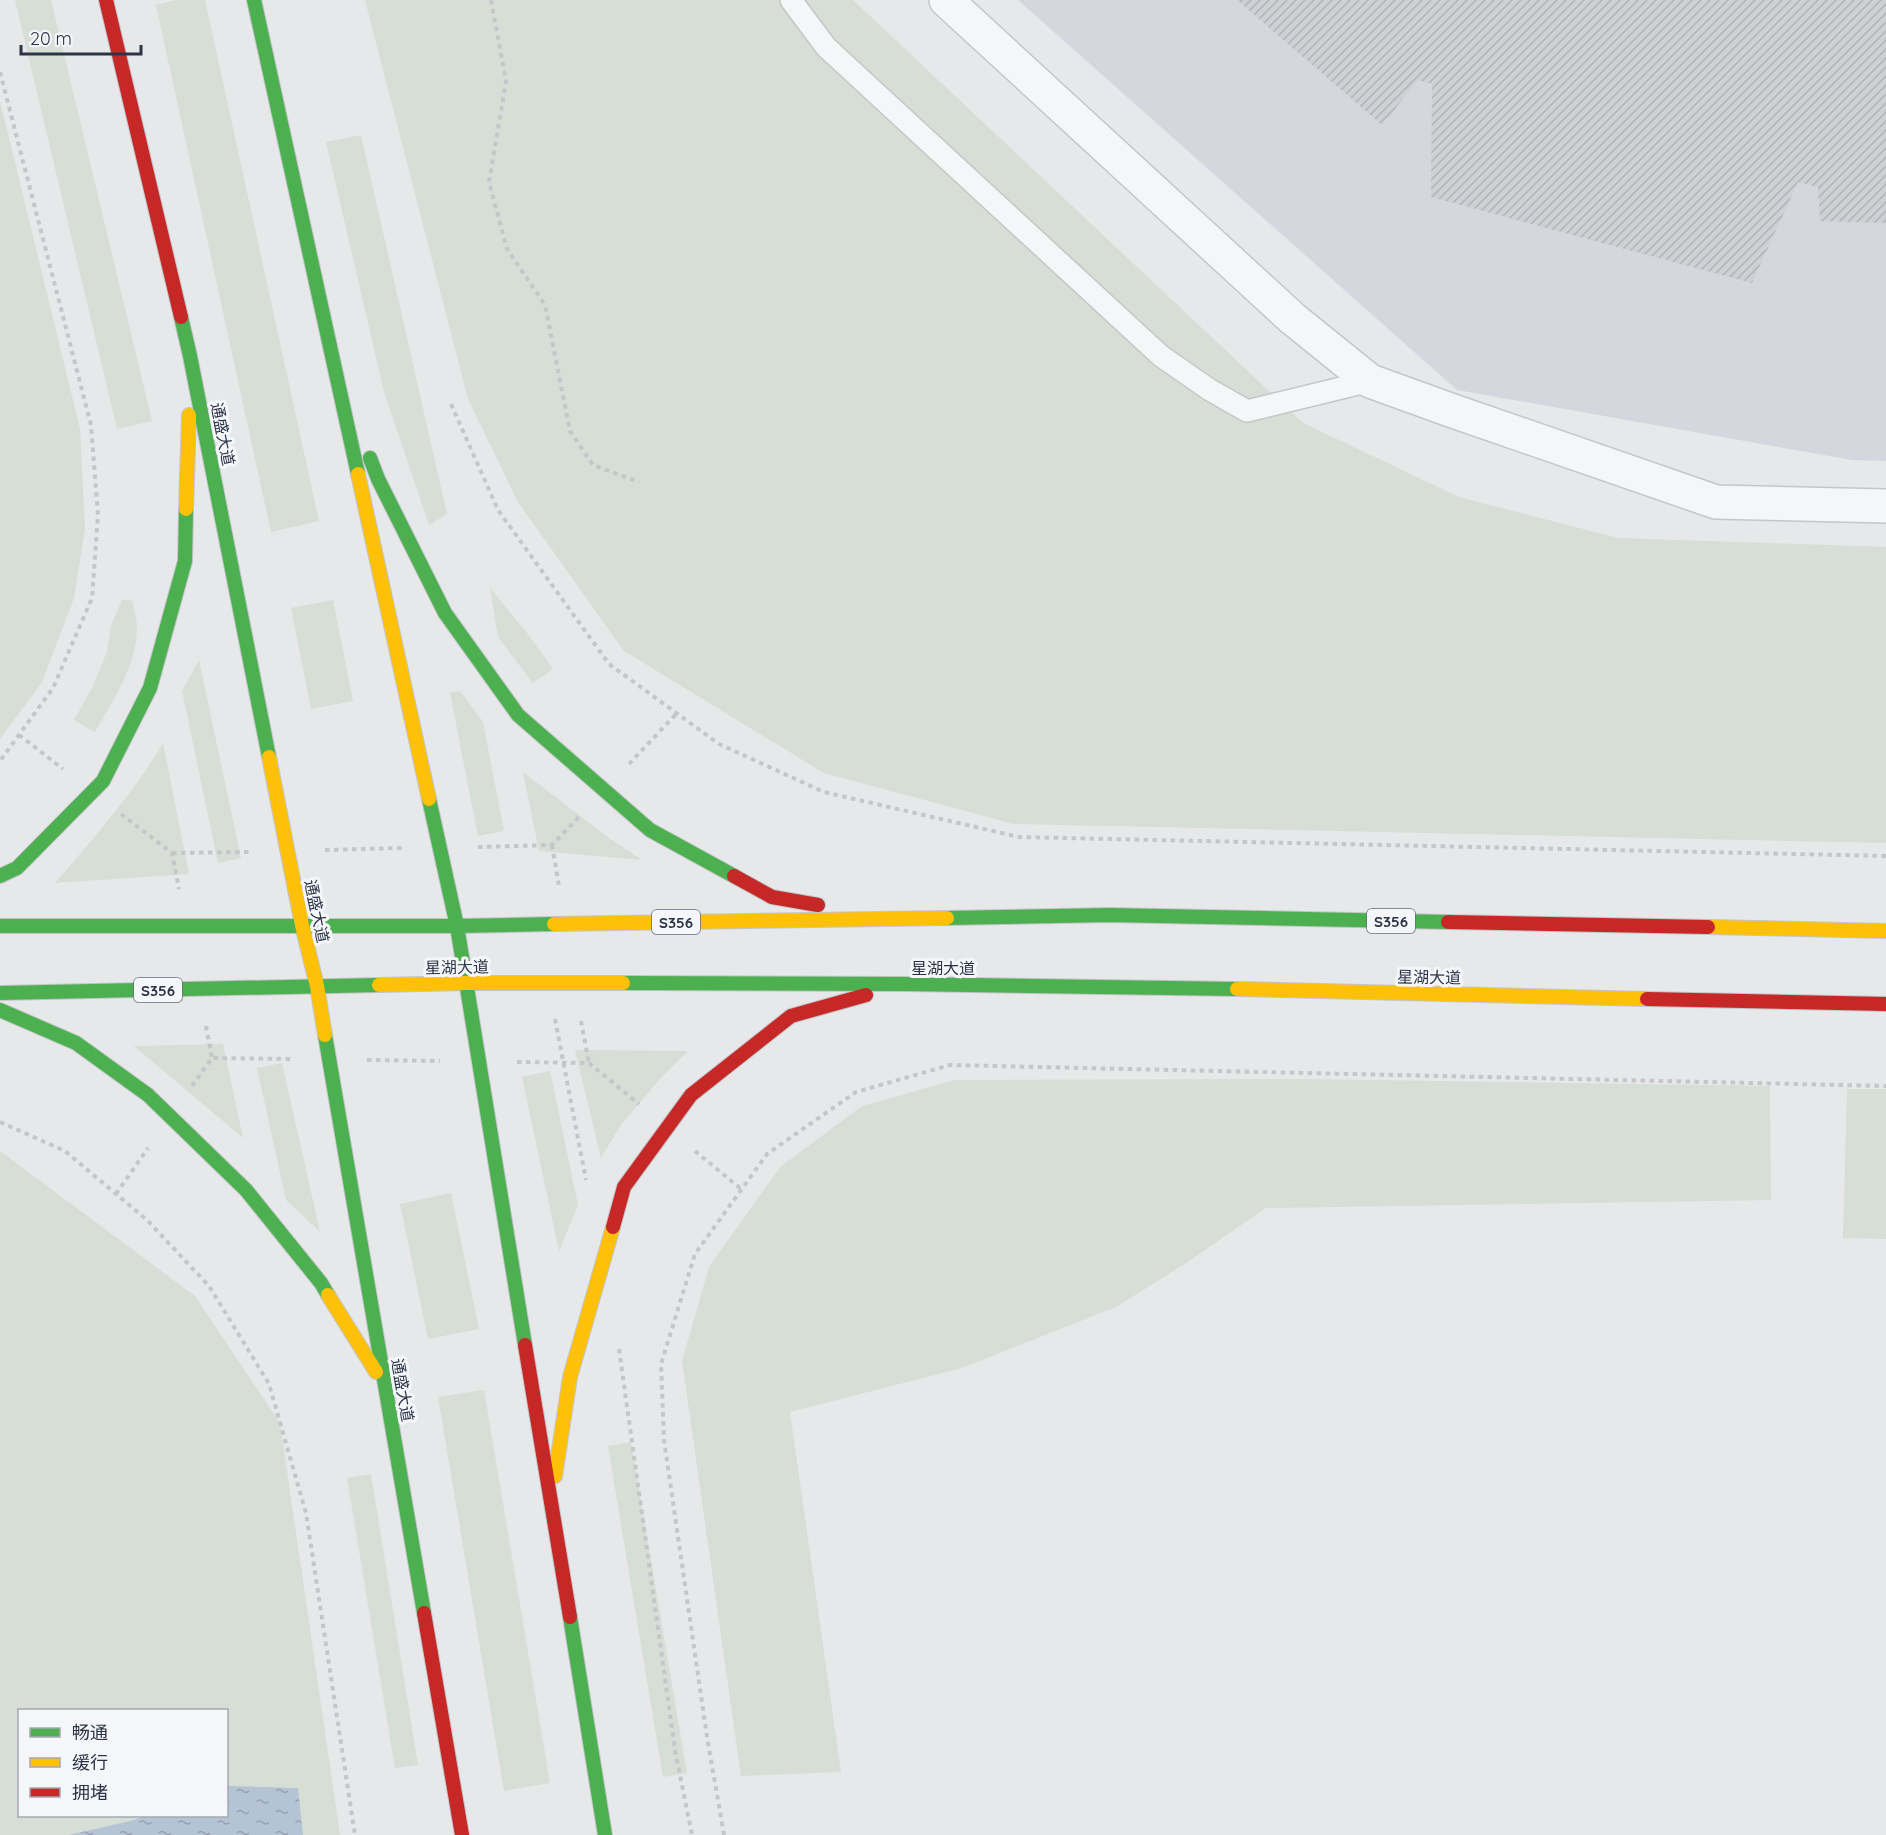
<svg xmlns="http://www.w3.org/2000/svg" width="1886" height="1835" font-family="Quicksand,'Noto Sans SC',sans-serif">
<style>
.built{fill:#d4d7dd}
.grass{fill:#d6ded6;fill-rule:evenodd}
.water{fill:url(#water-ripples)}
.building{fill:url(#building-hatch)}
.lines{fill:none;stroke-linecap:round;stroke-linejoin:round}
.lane-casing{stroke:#c4c6c8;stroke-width:24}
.street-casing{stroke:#c4c6c8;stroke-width:36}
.fast-casing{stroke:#c2c5c8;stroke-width:16}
.slow-casing{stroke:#c2c5c8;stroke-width:16}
.jam-casing{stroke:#c2c5c8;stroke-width:16}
.path{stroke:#c5c6ca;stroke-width:4;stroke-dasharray:4.5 4.5;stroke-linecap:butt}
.lane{stroke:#f5f6f7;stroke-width:21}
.street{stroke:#f5f6f7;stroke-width:33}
.fast{stroke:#4caf50;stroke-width:14}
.slow{stroke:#ffc107;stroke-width:14}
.jam{stroke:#c62828;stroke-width:14}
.labels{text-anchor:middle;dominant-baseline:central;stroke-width:6;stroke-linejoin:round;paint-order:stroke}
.shield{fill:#f4f6f9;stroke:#676e7b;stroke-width:1.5}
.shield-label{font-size:15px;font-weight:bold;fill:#2b3445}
.street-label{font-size:16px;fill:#2b3445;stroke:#f4f6f9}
</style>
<defs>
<pattern id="water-ripples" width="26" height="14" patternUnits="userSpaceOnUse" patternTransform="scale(1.5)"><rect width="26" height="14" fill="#b4c4d5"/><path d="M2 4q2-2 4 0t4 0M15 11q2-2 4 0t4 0" fill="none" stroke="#93a0af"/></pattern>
<pattern id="building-hatch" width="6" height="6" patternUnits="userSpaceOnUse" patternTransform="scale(1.5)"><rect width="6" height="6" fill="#ced0d3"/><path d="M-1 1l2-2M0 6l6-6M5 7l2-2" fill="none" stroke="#b1b3b6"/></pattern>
</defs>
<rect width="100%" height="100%" fill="#e6e8ea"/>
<path class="built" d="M1018 0H1886V461L1852 460 1457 390Z"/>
<path class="grass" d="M15 0H51L152 421 117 429Z
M176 0H205L319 521 271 532 156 5Z
M365 0H853L1303 423 1459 497 1618 538 1886 547V843L1014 824 824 773 624 651 518 502 468 399Z
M0 101 80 429 85 529 74 598 42 682 0 739Z
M361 135 447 514 429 525 384 392 326 142Z
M490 588 527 633 553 669 533 683 498 637Z
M122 600H132C134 610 138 622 137 632 135 668 112 702 95 732L74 720 92 688 107 652 111 626Z
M333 600 353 701 311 709 291 608Z
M199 660 241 858 218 863 182 691Z
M460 691 483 722 504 831 478 836 450 693Z
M163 743 189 874 55 883C94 838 132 795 163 743Z
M523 772 609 838 642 860 539 851Z
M223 1044 243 1138 134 1046Z
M575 1050 688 1051 659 1080 620 1126 601 1158Z
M282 1063 320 1232 286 1200 257 1068Z
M550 1071 578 1205 559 1251 522 1077Z
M1299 1079 1770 1086 1771 1200 1266 1208 1186 1263 1116 1307 962 1368 790 1412 841 1772 741 1776 682 1361 709 1267 780 1167 862 1106 955 1080Z
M1847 1089H1886V1239L1843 1238Z
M0 1151 195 1296 280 1423 340 1835H0ZM20 1710H226V1816H20Z
M451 1193 479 1329 428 1339 400 1204Z
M484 1390 550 1783 504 1791 438 1397Z
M631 1442 687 1773 663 1777 608 1446Z
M371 1474 418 1765 395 1768 347 1478Z"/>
<path class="water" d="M227 1786 298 1788 303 1835H69L130 1821 146 1816H226Z"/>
<path class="building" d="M1237 0H1886V223L1820 221 1818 187 1798 182 1752 283 1431 197 1432 84 1418 80 1382 125Z"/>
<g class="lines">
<g class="lane-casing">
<path id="lane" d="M791 0 826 47 1161 356 1210 390 1247 411 1370 381"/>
</g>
<g class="street-casing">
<path id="street" d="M946 0 1292 318 1370 381 1453 411 1716 502 1886 506"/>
</g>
<g class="fast-casing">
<path id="fast" d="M254 0 358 474
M181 317 190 356 269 757
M370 458 378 479 445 613 518 715 650 830 734 876
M429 799 457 926 525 1345
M0 876 17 868 103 781 150 688 185 561 186 509
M947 918 1109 915 1448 922
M0 926H457L554 924
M623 983 904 984 1237 989
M0 993 379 985
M0 1010 76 1043 148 1095 246 1190 321 1283 328 1295
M325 1035 424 1613
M570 1617 605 1835"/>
</g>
<g class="slow-casing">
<path id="slow" d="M358 474 429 799
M186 509 189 415
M269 757 302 925 317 986 325 1035
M554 924 947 918
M1708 927 1886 931
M379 985 466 983H623
M1237 989 1647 999
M328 1295 376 1372
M555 1476 570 1377 613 1227"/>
</g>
<g class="jam-casing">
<path id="jam" d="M106 0 181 317
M734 876 772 897 818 905
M1448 922 1708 927
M1647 999 1886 1004
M613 1227 624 1187 691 1095 791 1016 866 995
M525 1345 570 1617
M424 1613 462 1835"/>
</g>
<path class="path" d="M491 0 506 81 489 182 507 249 545 305 570 431 593 465 639 482
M0 72 91 425 98 515 92 598 53 688 0 761
M451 404 498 510 609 664 719 744 824 792 1019 837 1886 856
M19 735 63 769
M629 764 677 713
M121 814 172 853 179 889
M552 845 559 886
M478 847 552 845 579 817
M325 850 402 848
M172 853 249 852
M555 1019 586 1180
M581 1021 589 1063
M206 1026 212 1058
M367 1060 440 1061
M517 1062 589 1063 639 1104
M192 1086 212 1058 293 1059
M0 1122 65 1151 147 1220 209 1286 269 1384 306 1513 355 1835
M695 1151 741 1189
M116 1194 148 1148
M619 1349 675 1750 692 1835
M724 1835 707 1737 664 1440 661 1364 695 1254 767 1154 856 1092 950 1065 1886 1086"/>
<use href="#lane" class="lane"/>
<use href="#street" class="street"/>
<use href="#fast" class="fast"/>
<use href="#slow" class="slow"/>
<use href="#jam" class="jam"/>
</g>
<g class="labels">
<g class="shield">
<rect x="1367" y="909" width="48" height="24" rx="4.5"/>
<rect x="652" y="910" width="48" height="24" rx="4.5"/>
<rect x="134" y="978" width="48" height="24" rx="4.5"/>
</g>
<g class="shield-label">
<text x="1391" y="921">S356</text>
<text x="676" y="922">S356</text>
<text x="158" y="990">S356</text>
</g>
<g class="street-label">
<text transform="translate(223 434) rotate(79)">通盛大道</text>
<text transform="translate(317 911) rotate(78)">通盛大道</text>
<text transform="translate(457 967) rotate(-1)">星湖大道</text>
<text x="943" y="968">星湖大道</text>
<text transform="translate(1429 977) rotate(1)">星湖大道</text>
<text transform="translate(403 1390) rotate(80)">通盛大道</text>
</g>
</g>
<rect x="18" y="1709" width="210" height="108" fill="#f4f6f9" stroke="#a4a8b1" stroke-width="1.5"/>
<rect x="30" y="1728" width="30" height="9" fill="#4caf50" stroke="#a4a8b1" stroke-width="1.5"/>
<text x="72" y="1739" font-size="18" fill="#2b3445">畅通</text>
<rect x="30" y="1758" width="30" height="9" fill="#ffc107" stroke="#a4a8b1" stroke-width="1.5"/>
<text x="72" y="1769" font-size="18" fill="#2b3445">缓行</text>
<rect x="30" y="1788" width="30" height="9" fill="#c62828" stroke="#a4a8b1" stroke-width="1.5"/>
<text x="72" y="1799" font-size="18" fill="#2b3445">拥堵</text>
<path d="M21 45v9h120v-9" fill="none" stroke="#2b3445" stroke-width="3"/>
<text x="30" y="45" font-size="18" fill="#2b3445" stroke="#f4f6f9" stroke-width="4.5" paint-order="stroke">20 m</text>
</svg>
